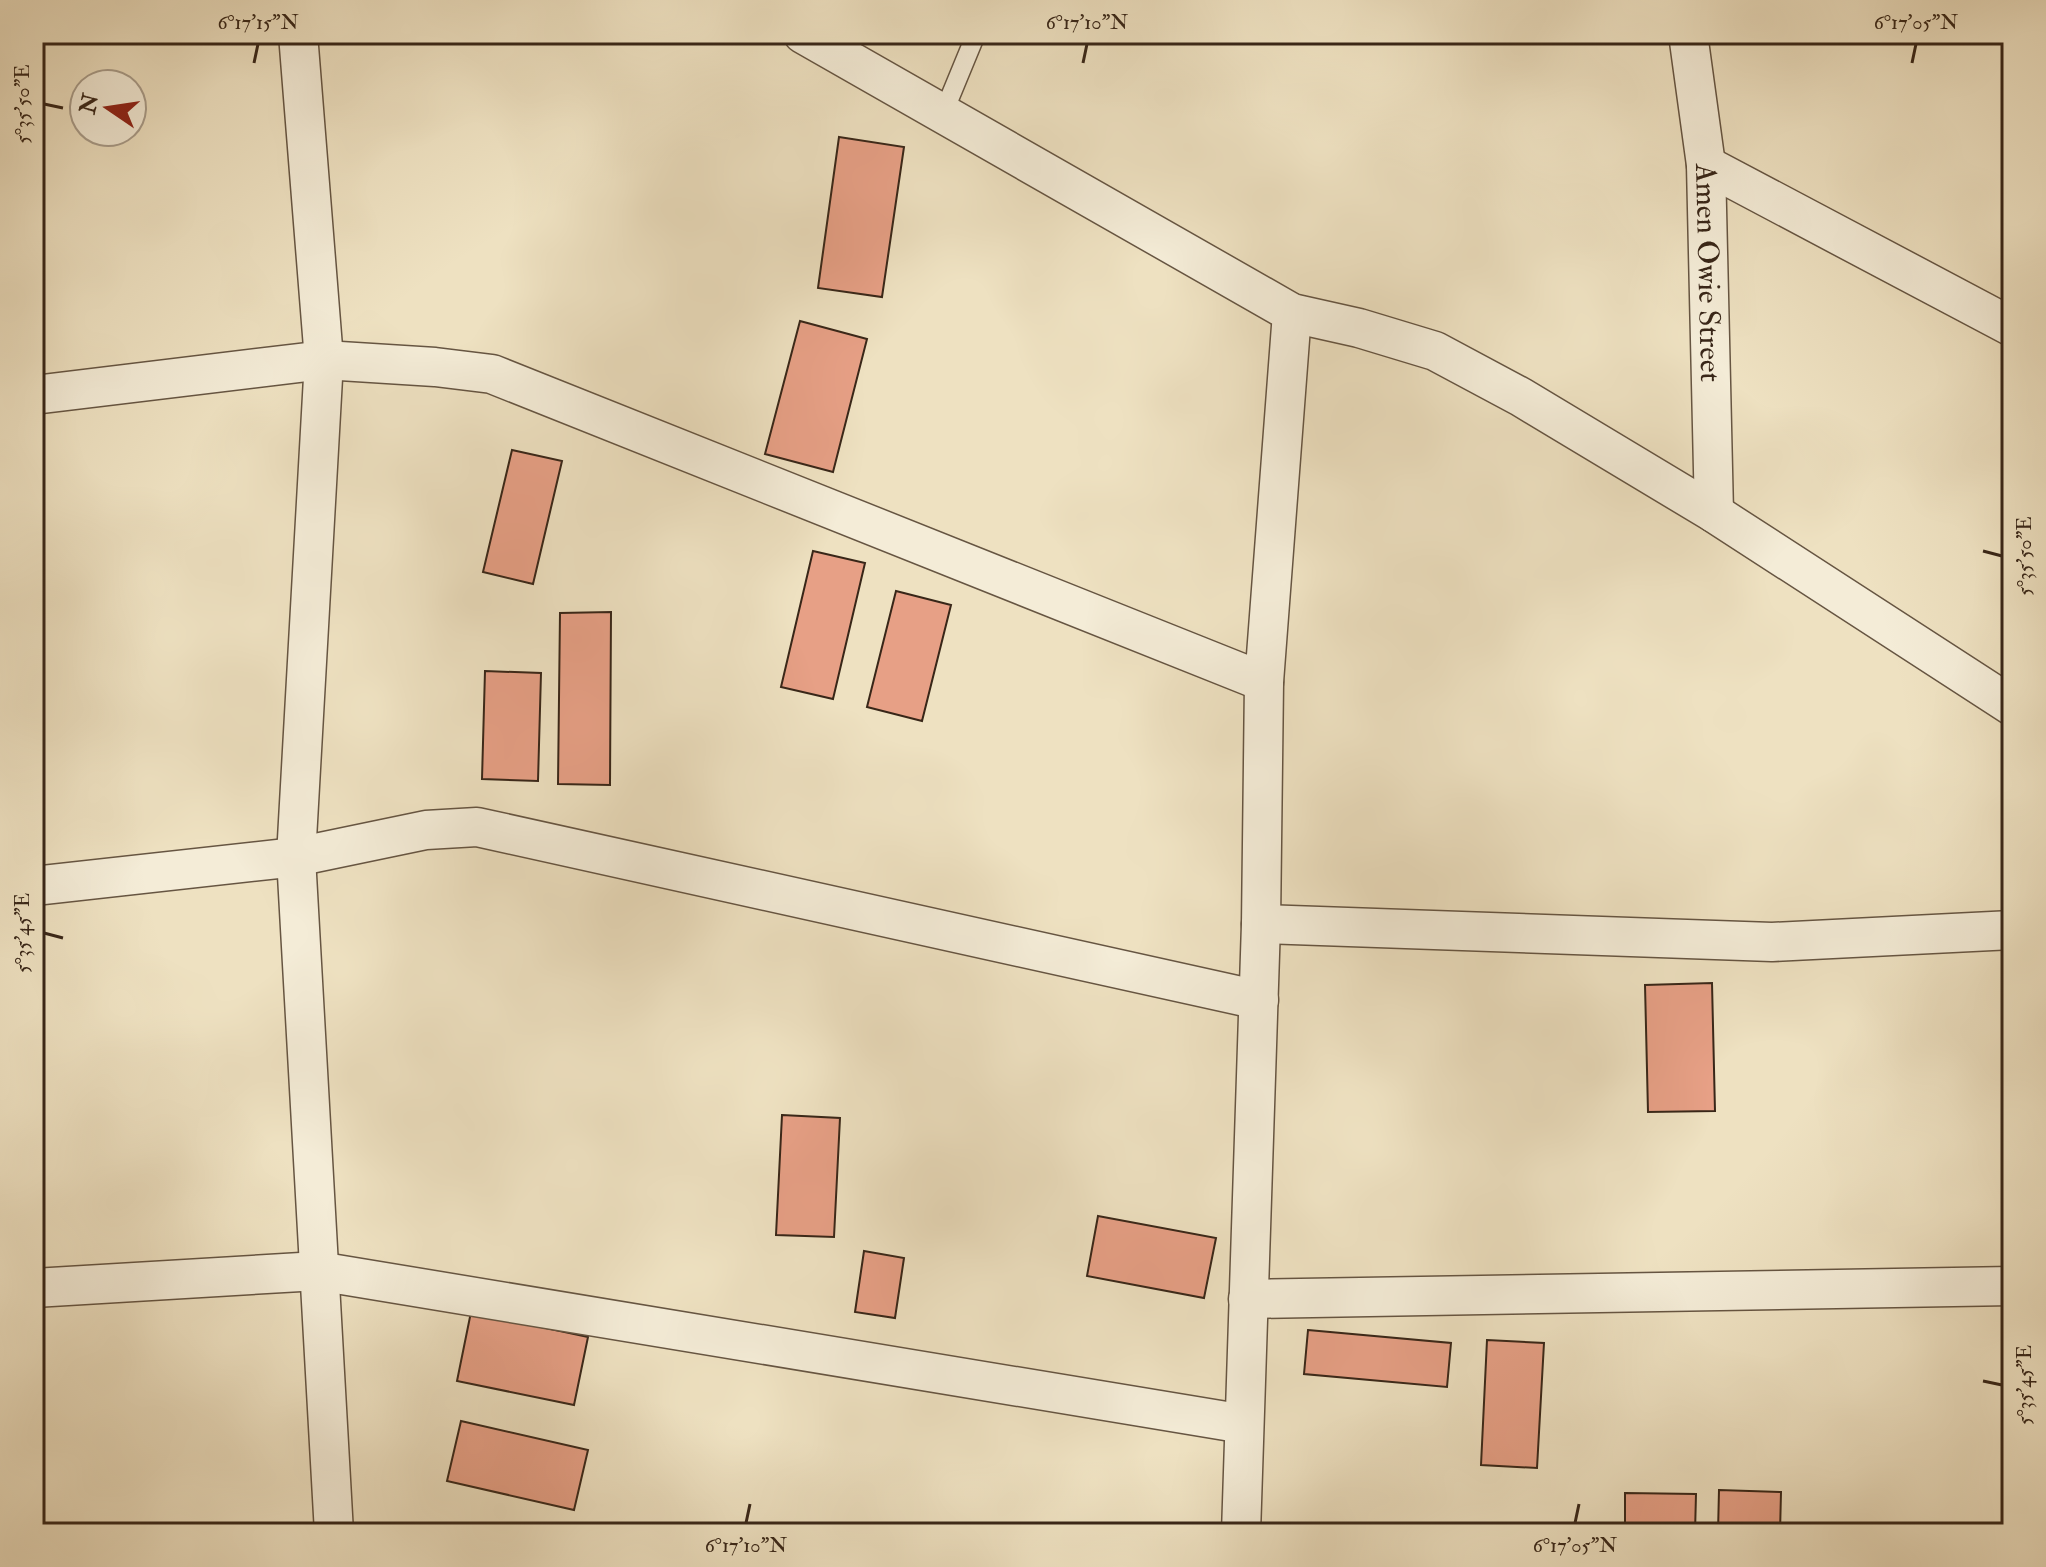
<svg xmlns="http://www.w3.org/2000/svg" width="2046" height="1567" font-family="'IM FELL Double Pica',serif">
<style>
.building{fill:#e7a086;stroke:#382618;stroke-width:2}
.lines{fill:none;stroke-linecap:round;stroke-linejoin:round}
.lane-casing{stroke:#665542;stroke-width:21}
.street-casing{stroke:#665542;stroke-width:41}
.lane{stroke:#f4ecd7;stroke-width:18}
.street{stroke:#f4ecd7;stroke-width:38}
.ticks{fill:none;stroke:#382618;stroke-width:3}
.labels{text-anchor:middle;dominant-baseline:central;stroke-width:6;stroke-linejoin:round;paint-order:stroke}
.street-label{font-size:30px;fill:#382618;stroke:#f4ecd7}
.neatline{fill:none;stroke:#382618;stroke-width:3}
.ticks-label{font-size:20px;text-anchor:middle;fill:#382618}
</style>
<rect width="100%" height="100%" fill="#eee1c1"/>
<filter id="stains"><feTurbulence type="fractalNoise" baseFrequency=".0025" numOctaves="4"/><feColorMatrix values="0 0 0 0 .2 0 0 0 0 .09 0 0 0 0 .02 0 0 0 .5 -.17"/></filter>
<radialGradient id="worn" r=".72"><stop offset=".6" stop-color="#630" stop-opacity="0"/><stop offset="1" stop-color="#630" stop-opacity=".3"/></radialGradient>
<path class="building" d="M839 137 904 147 882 297 818 288Z
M800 321 867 339 833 472 765 454Z
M512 450 562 461 533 584 483 572Z
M813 551 865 563 833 699 781 687Z
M896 591 951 605 922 721 867 707Z
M611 612 610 785 558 784 560 613Z
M485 671 541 673 538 781 482 779Z
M1712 983 1715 1111 1648 1112 1645 985Z
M782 1115 840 1118 834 1237 776 1235Z
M1098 1216 1216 1238 1204 1298 1087 1276Z
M864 1251 904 1258 895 1318 855 1312Z
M471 1312 588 1337 574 1405 457 1381Z
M1308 1330 1451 1343 1447 1387 1304 1374Z
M1487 1340 1544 1343 1537 1468 1481 1465Z
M461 1421 588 1450 574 1510 447 1481Z
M1719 1490 1781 1492 1780 1533H1718Z
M1625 1493 1696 1494 1695 1533H1625Z"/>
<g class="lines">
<g class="lane-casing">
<path id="lane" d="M943 114 976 34"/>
</g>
<g class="street-casing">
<g id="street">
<path d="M298 34 324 360 296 857 334 1533"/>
<path d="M803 34 1292 313 1359 328 1435 351 1521 397 1714 513 2012 706"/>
<path id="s1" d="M1688 34 1706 165 1714 513"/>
<path d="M1706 165 2012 327"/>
<path d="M34 395 324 360 435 367 492 374 1264 682"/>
<path d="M34 886 296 857 426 830 477 827 1259 1000"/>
<path d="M1261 924 1772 942 2012 930"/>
<path d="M34 1288 318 1271 1244 1424"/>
<path d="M1248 1299 2012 1286"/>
<path d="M1241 1533 1261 924 1264 682 1292 313"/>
</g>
</g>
<use href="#lane" class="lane"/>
<use href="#street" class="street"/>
</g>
<path class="ticks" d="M254 63 258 44M1083 63 1087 44M1912 63 1916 44M44 104 63 108M1983 551 2002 556M44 933 63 938M1983 1381 2002 1385M746 1523 750 1504M1575 1523 1579 1504"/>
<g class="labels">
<g class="street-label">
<text stroke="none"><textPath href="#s1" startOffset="240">Amen Owie Street</textPath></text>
</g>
</g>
<rect width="2046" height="1567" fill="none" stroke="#eee1c1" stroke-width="88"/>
<g transform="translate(108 108) rotate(283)"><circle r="38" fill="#f4ecd7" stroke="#a99d8b" stroke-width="2"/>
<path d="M0-6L14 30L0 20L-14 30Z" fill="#8f2418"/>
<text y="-12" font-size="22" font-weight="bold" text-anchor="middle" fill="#382618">N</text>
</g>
<rect x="44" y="44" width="1958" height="1479" class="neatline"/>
<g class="ticks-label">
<text x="258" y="29">6°17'15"N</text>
<text x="1087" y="29">6°17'10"N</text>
<text x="1916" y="29">6°17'05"N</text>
<text transform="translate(22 104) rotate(-90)" y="7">5°35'50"E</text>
<text transform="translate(2024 556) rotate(-90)" y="7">5°35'50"E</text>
<text transform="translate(22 933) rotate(-90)" y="7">5°35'45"E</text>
<text transform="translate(2024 1385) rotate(-90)" y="7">5°35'45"E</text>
<text x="746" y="1552">6°17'10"N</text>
<text x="1575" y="1552">6°17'05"N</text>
</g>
<rect width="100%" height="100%" filter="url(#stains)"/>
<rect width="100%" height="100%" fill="url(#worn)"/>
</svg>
